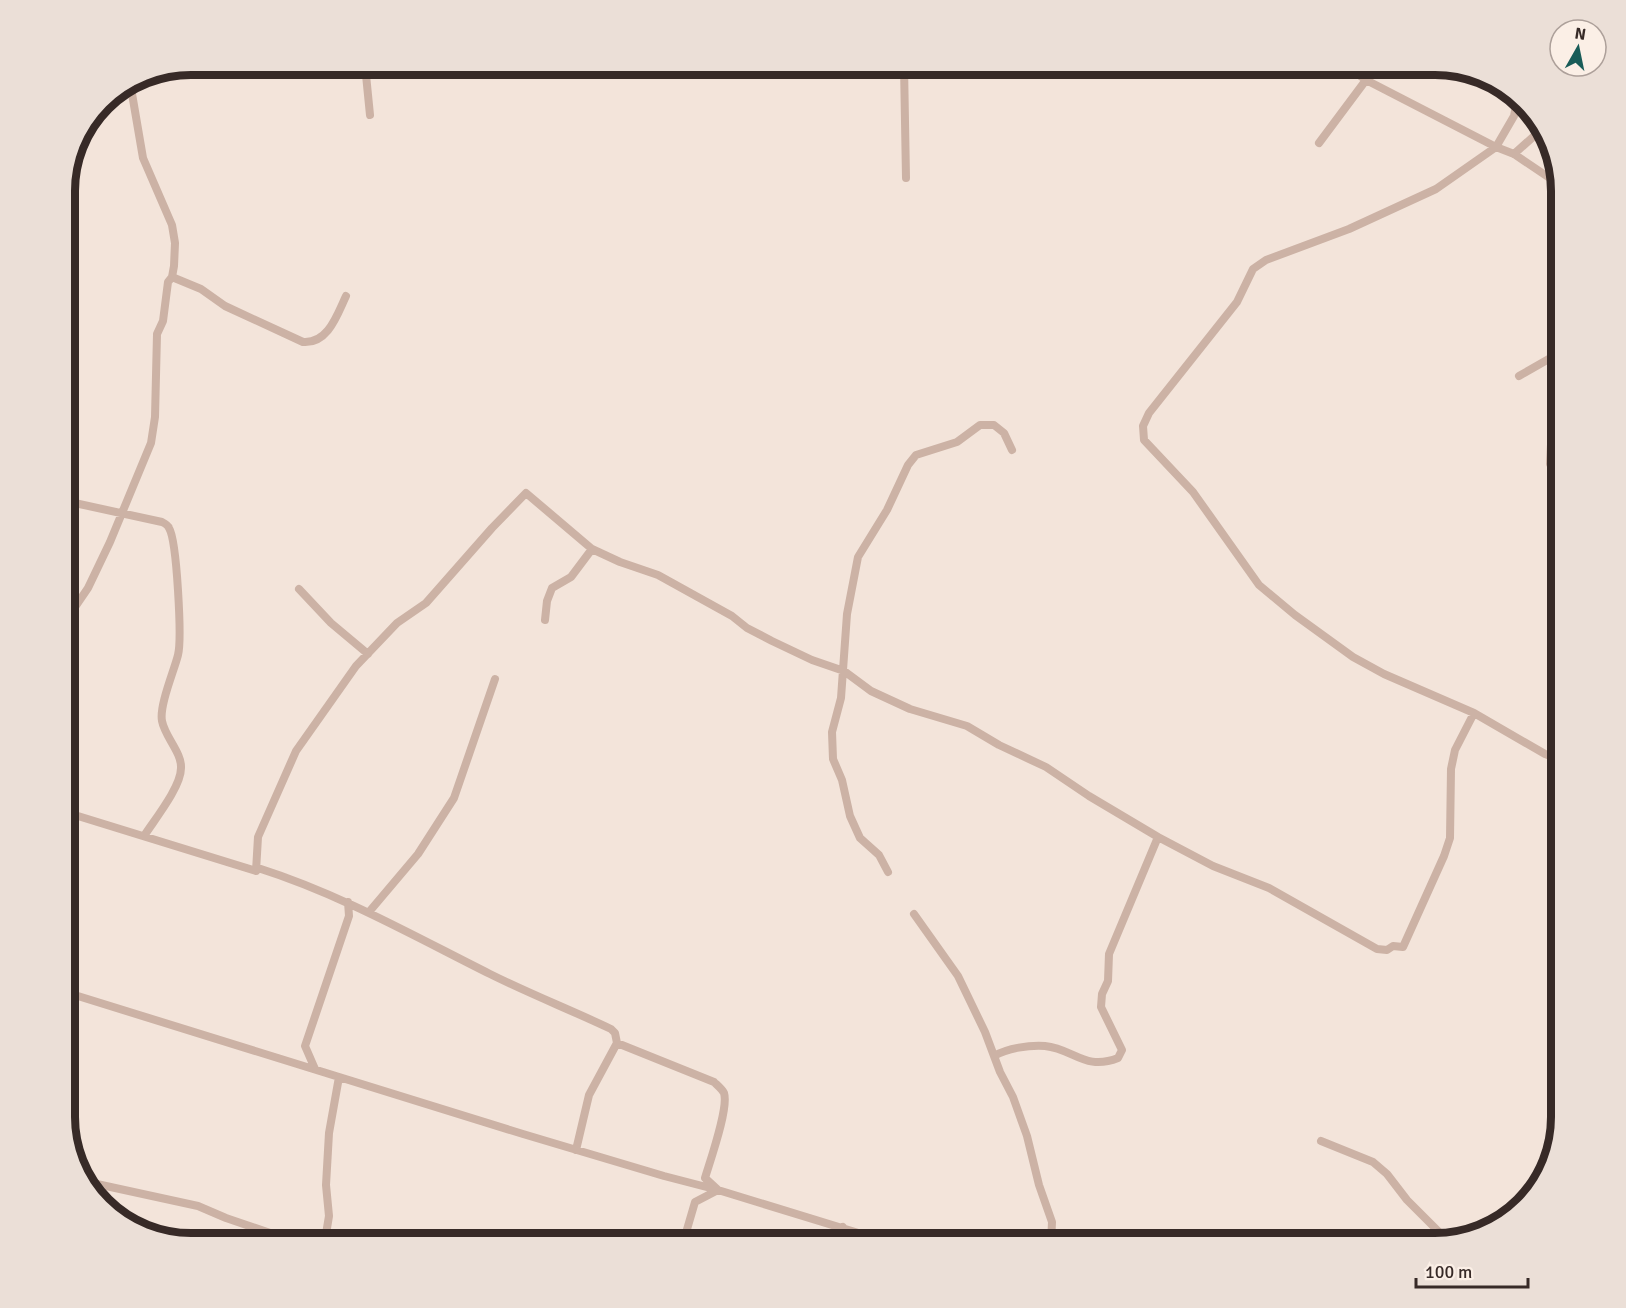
<svg xmlns="http://www.w3.org/2000/svg" width="1626" height="1308" font-family="Signika,sans-serif">
<style>
.lines{fill:none;stroke-linecap:round;stroke-linejoin:round}
.street{stroke:#ccb2a5;stroke-width:8}
.rim{fill:none;stroke:#372a27;stroke-width:8}
</style>
<rect width="100%" height="100%" fill="#f3e4da"/>
<g class="lines">
<path class="street" d="M365 65 370 115
M904 65 906 178
M1345 65 1366 80 1496 147 1514 154 1560 185
M1518 95 1514 116 1496 147 1436 189 1349 229 1266 260 1253 269 1237 302 1149 413 1143 426 1144 440 1193 492 1259 585 1295 615 1353 657 1384 674 1474 713 1545 754 1561 760
M1319 143 1366 80
M1514 154 1543 128
M172 277 201 289 225 306 303 342C328 344 337 315 346 296
M1519 376 1561 352
M1561 481 1550 464 1551 444 1561 417
M65 499 70 502 162 522C164 523 168 525 169 528 177 541 182 639 178 655 174 671 159 706 162 721 165 737 182 753 181 768 181 787 155 819 144 836
M592 549 620 562 658 575 732 616 747 628 772 641 812 660 844 671 871 691 910 709 967 726 999 745 1046 767 1089 796 1158 837 1213 866 1269 888 1377 949 1387 950 1393 946 1403 947 1444 856 1450 838 1451 769 1455 750 1474 713
M299 589 331 623 368 654
M65 616 73 610 88 588 110 542 151 443 155 417 157 334 163 321 168 282 172 277 174 266 175 243 172 225 143 158 130 82
M65 812 256 871 258 868C340 894 414 936 490 974 530 994 571 1010 611 1029L615 1033 617 1043 589 1095 576 1150
M256 871 258 837 296 751 356 666 397 623 426 603 492 528 526 493 592 549 571 577 552 588 547 601 545 620
M888 872 879 855 860 838 850 816 842 780 833 759 832 732 841 698 847 614 858 557 887 510 908 465 916 455 957 442 980 425H994L1004 433 1012 450
M369 912 418 854 454 798 495 679
M914 914 958 976 985 1032 1000 1072 1013 1097 1027 1136 1039 1185 1052 1222 1051 1243
M65 992 523 1134 664 1176 718 1190 891 1243
M617 1043 714 1082C717 1085 722 1089 724 1093 729 1108 710 1161 705 1178L718 1190 695 1202 683 1243
M994 1056C1008 1048 1029 1045 1045 1046 1074 1049 1085 1071 1118 1058L1122 1050 1101 1007 1102 994 1108 981 1109 954 1158 837
M315 1069 305 1046 349 916 348 902
M1321 1141 1373 1162 1387 1174 1407 1200 1448 1241
M83 1181 198 1206 226 1218 282 1237 311 1243
M321 1243 326 1234 329 1216 326 1185 329 1133 339 1077
M830 1243 843 1227"/>
</g>
<path d="M0 0H1626V1308H0ZM191 75H1435A116 116 0 0 1 1551 191V1117A116 116 0 0 1 1435 1233H191A116 116 0 0 1 75 1117V191A116 116 0 0 1 191 75Z" fill="#ebdfd7" fill-rule="evenodd"/>
<path class="rim" d="M191 75H1435A116 116 0 0 1 1551 191V1117A116 116 0 0 1 1435 1233H191A116 116 0 0 1 75 1117V191A116 116 0 0 1 191 75Z"/>
<g transform="translate(1578 48) rotate(9)"><circle r="28" fill="#fbefe6" stroke="#ada09a" stroke-width="1.5"/>
<path d="M0-4.5L10 22L0 15L-10 22Z" fill="#195c58"/>
<text y="-9" font-size="16" font-weight="bold" text-anchor="middle" fill="#372a27">N</text>
</g>
<path d="M1416 1278v9h112v-9" fill="none" stroke="#372a27" stroke-width="3"/>
<text x="1425" y="1278" font-size="18" fill="#372a27" stroke="#fbefe6" stroke-width="4.5" paint-order="stroke">100 m</text>
</svg>
